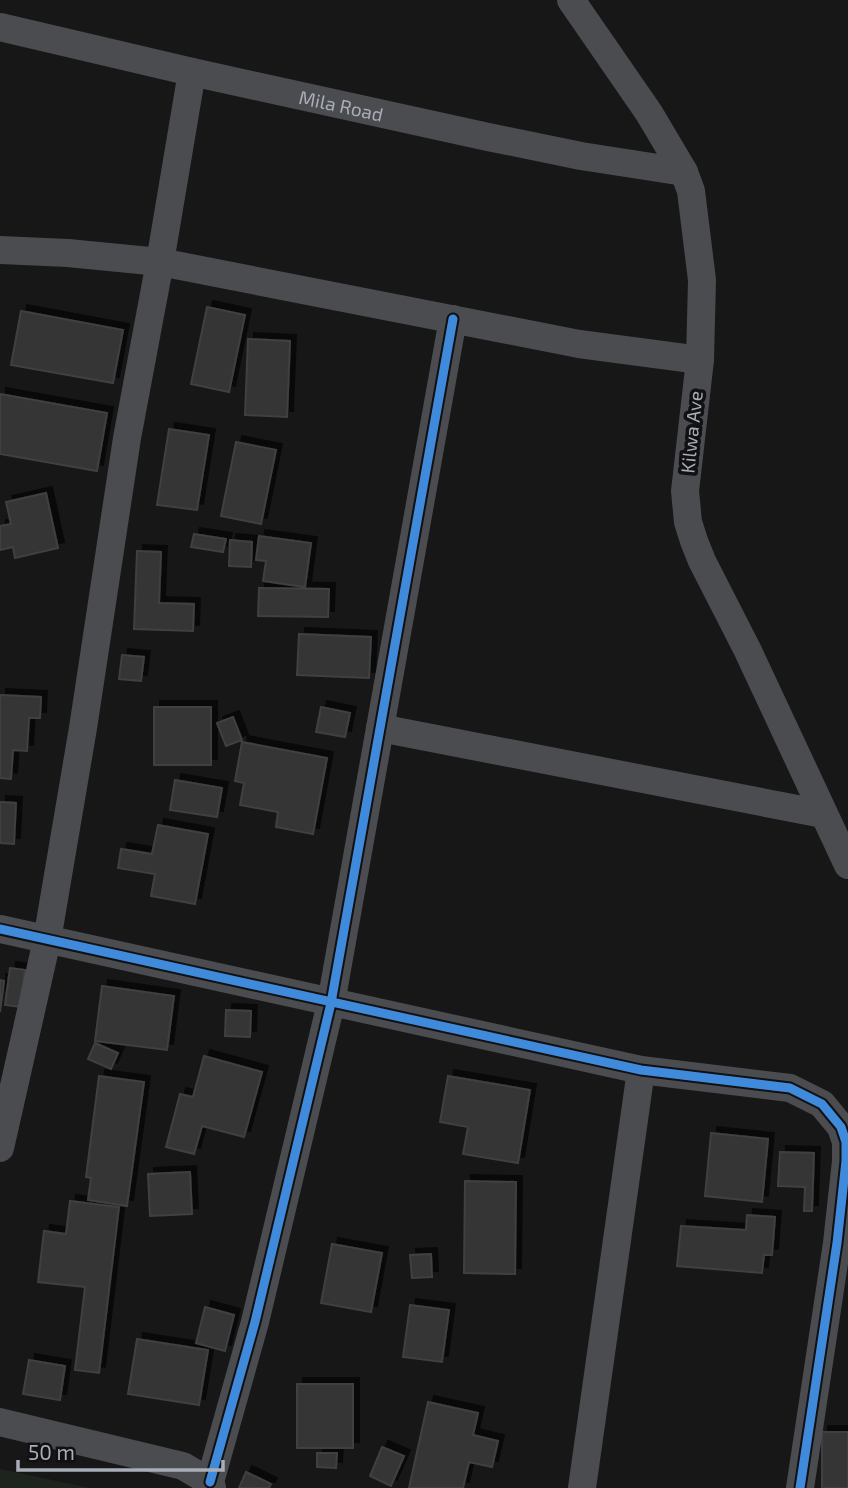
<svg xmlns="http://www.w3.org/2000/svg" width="848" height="1488" font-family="'Exo 2',sans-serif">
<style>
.green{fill:#1d241e}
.building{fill:#353536;stroke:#3f4043;stroke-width:2;filter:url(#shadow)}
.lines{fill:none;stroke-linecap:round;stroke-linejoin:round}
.minor{stroke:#4b4c50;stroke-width:28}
.cycleway-casing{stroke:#111113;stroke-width:13}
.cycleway{stroke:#408adc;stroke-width:9}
.labels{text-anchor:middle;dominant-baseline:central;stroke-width:7;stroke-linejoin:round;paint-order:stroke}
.street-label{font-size:19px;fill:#a8adb8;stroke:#111113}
</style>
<defs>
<filter id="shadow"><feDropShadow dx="6" dy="-6" stdDeviation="0" flood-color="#0009"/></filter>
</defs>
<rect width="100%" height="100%" fill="#171717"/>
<path class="green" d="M0 1469 90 1488H0Z"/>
<path class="building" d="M207 307 245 315 229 392 191 384Z
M21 311 123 330 113 383 11 365Z
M248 339 290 341 287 417 245 415Z
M0 394 107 413 97 471 0 454Z
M169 429 209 435 197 510 157 505Z
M236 442 276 450 261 524 221 516Z
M46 493 58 548 15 558 13 547 0 550V526L11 524 6 502Z
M194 534 226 539 223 552 191 547Z
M259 536 311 543 305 587 263 581 266 561 256 560Z
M230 540 252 542 251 567 229 566Z
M137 551 161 552 159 603 194 604 193 631 134 629Z
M259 588 329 589 328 617 258 616Z
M299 634 371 637 369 678 297 675Z
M122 655 144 657 141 681 119 679Z
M0 695 41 697 40 718H29L27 751 13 750 11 779 0 778Z
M154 707H211V765H154Z
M321 707 350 713 345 737 316 732Z
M233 717 242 740 226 746 217 723Z
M242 742 327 758 313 834 276 827 278 812 240 805 244 783 235 781Z
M175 780 222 788 217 817 170 810Z
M0 802 16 803 14 844 0 843Z
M158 825 208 834 195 904 151 896 155 874 118 868 121 849 152 854Z
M10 968 25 970 20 1007 5 1005Z
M0 980 4 981 0 1012Z
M102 986 174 996 167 1050 95 1041Z
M226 1010 251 1011 250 1037 225 1036Z
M95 1043 118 1053 111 1069 88 1059Z
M204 1056 262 1072 244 1137 202 1126 194 1154 166 1147 180 1094 193 1097Z
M99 1076 144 1082 127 1206 88 1200 91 1178 86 1177Z
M448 1076 530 1090 518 1163 463 1154 468 1127 440 1122Z
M711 1133 768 1139 762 1202 705 1196Z
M780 1152 814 1153 812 1211H804L805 1187 778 1186Z
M190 1172 192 1214 150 1216 148 1174Z
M465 1181 516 1182 515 1274 464 1273Z
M70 1201 119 1207 99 1373 75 1370 85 1287 38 1282 44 1231 66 1234Z
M747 1215 775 1217 772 1255H764L762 1273 677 1266 681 1226 746 1230Z
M332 1244 382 1253 371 1312 321 1303Z
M431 1254 432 1277 412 1278 410 1255Z
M410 1305 449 1310 442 1362 403 1357Z
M205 1307 234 1315 225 1351 196 1343Z
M137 1339 208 1350 199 1405 128 1394Z
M29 1360 65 1366 60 1400 23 1394Z
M297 1384H353V1448H297Z
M428 1402 478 1413 473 1435 498 1441 492 1467 469 1462 463 1488H409Z
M822 1432H848V1488H822Z
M382 1447 404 1456 391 1486 370 1476Z
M317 1453H337L336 1468 317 1467Z
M246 1472 271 1484 269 1488H239Z"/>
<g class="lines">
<g class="minor">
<path d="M571 0 649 113 684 172 691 191 702 280 700 360 685 491 688 522 694 541 702 561 748 651 848 865"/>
<path id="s1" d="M0 27 192 72 488 137 581 156 684 172"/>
<path d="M0 250 68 253 160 262 579 344 700 360"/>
<path d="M380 728 823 814"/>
<path d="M0 929 641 1070 790 1088 822 1104 841 1127 846 1142V1161L837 1243 800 1488"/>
<path d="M0 1148 47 940 83 728 127 438 160 262 192 72"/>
<path d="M0 1422 183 1466 210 1482 212 1488"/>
<path d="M210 1482 255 1322 331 1003 453 319"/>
<path d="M582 1488 641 1070"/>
</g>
<g class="cycleway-casing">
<path id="cycleway" d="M0 929 641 1070 790 1088 822 1104 841 1127 846 1142V1161L837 1243 800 1488
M210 1482 255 1322 331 1003 453 319"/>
</g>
<use href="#cycleway" class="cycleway"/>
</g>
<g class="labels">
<g class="street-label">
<text stroke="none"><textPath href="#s1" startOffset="350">Mila Road</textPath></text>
<text transform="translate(691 432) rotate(-84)">Kilwa Ave</text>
</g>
</g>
<path d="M18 1460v10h205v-10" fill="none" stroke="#a8adb8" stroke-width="3.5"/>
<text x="28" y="1460" font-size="21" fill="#a8adb8" stroke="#111113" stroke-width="5" paint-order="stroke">50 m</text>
</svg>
